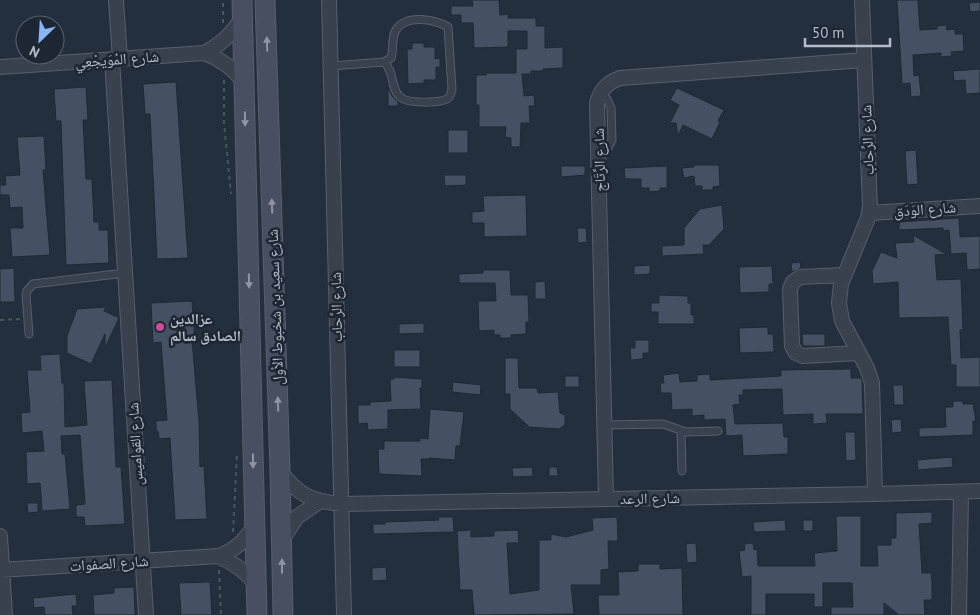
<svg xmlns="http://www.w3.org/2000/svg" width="980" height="615" font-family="'PT Sans','Noto Naskh Arabic',sans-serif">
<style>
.building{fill:#455162;stroke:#1f2835}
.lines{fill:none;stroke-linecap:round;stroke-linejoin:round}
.service-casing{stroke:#565f6c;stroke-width:9}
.minor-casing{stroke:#565f6c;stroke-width:16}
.secondary-casing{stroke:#565f6c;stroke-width:21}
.path{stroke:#44595c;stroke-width:2;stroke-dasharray:4 4;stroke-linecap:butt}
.service{stroke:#38414e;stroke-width:7}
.minor{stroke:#38414e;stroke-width:14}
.secondary{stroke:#465061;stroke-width:19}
.oneway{fill:#8e96a5}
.hotel-dot{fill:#d1479c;stroke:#1d2633;stroke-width:2}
.labels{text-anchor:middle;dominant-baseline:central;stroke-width:5;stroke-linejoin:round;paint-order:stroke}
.street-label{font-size:15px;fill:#b4bcc9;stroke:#1d2633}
.poi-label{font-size:15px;font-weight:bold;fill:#b4bcc9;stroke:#1d2633;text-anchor:start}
</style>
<rect width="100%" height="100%" fill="#242f3e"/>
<path class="building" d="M472 0H499L500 15 508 14V18H536V26H545V48L563 47V68L543 69V71H531V74H522L524 96 534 95 535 106H529L530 123H521L520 147H511V138L505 137 506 127H479V105H476V75H486V73H516V49H527V31H508V47L474 48 473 23H461V15H451V6H473Z
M897 0H918L920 30 937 29V26L946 25 947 30 955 29V34H963L964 51 951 52 952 56 941 57V53L913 55 914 76 919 75 921 96 911 97 910 83 902 84Z
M980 2V11L970 12 969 3Z
M412 43H424V47H435V59L440 58V67H436V80H424V83L408 84 407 49H412Z
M980 69V93L966 94 965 80 954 81 953 71Z
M176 82 188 258 157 259 150 114H145L143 84Z
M86 87 88 120H83L86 179H92L94 222H99V230H108L109 263 66 265 61 121H56L54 89Z
M388 87 392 96 398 102V106H388Z
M677 88 724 110 718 121 720 122 712 139 683 125 678 136 676 123H670L679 105 670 100Z
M448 130H468V153H448Z
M44 136 46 170H43L50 255 12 257 10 228H23L22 207 10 208 9 195H0V185H6L5 176 20 175 17 137Z
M916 150 918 184 907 185 905 151Z
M694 165H719L720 186 713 187V190H702V186H695L694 176 684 178 682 168 694 167Z
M561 166H585V175L561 177Z
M667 166V188H660V191L649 192V188H641V179H625L624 168Z
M444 175H466V185L445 186Z
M526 195 527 236 484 237V223H472V212L484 211 483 196Z
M722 205 724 229 709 245H703L704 254 662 256V246L684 245V228L700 209Z
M959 218 960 237 980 236V269L967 270 966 253 951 254 949 230 943 231V228L899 230V222Z
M577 228H586L587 242 578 243Z
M913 235 946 254 935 255 937 280 961 279 963 330H960L961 358 980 357V387H956V365H951L948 317 899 318 898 282 873 284 872 271 881 252 897 258 895 243 914 242Z
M800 262 801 268 792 272 791 263Z
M650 265V274L634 275V266Z
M772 266 773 284H769V292L740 293 739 267Z
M14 268 15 302H0V269Z
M483 270H510L511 295H528L529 322H526V334L511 335V338H500V335H494V330L479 331 478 301H496L495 283H459V274L483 273Z
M545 281 546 299H535V282Z
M659 295 688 296V303H691V315H694V324H658V312H651V303H659Z
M192 301 195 340H192L199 422 200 467 204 466 207 519 175 520 170 438 159 439 158 431H156V421L167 420 161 342 153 343 151 303Z
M106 307 104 311 119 318 105 348V334L91 364 67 353V336L77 309Z
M424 323V333L399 334V324Z
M768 327V334H773L774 352 740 353 739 328Z
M802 334H825V346H803Z
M635 340H649V353H643V359L631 360 630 348H635Z
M394 350H420V367H394Z
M60 354 62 383H64L65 427 87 425 84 381 112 380 116 467H121L125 524 85 526 84 517H76V505L85 504 80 435 61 436 62 454H65L70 509 42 511 40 483 27 484 26 452 44 451 42 431 22 433 21 413 30 412 27 370H41L40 355Z
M505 358H518L519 388H537L538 393 558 392 560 413 565 415V425L559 429 529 427 510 409V394H505Z
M851 369V378H861L862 380 863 414H826L827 423 813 424V414L783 415 782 389 743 390V395H739L740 404 733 405 735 424 783 423 784 437H788V454L743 456 742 435 726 436 725 419 704 420V415L692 416V409L672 410 671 393H661L660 383H664L663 375 679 373 680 382 697 381V375L710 374V380L781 376V370Z
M565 376H579V387H565Z
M394 377 422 379V388H420L421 409 388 410V429L368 430 367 423 358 424V405H370V402L391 401 390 379H394Z
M453 382 481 385 480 395 452 392Z
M893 385H903L904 405H894Z
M953 401H962L963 404H973L976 421H973V435L919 437V428L946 427 945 407H953Z
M430 409 464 412 460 446H456L455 460 429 458V459H421L422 476 379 474 378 449H384V441H420V438L428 439Z
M901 419 902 432 892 433 891 420Z
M845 432H855L856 460 846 461Z
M952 457 953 467 918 470 917 460Z
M532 467 533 476 513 477 512 468Z
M549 467H557L558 476H549Z
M27 503H38V512L28 513Z
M932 512V523L919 524 922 573H931L932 583V600H924L925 615H899L884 603V615H831V607H853L852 583H823V607H814V594H766V615H751V576L742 577 739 551 745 550 744 544 753 543 754 550 757 549 758 566H815L814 553 837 551 836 516H861V566H878L877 545H891V538H896V513Z
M438 517H453L454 532 373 534V524H385V522L439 520Z
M617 517 618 541H608L609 569 601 570V585H571L574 614 474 615 472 590H460L457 531 471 530V537L494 536V531L518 530 519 543H507L510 594 539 590V540H551V534L566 537 593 530 592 518Z
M785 520 786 531 754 532 753 522Z
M803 520H813V531H803Z
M696 543 697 562 687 563 686 544Z
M638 564H660V569L682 568 683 615H599L598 595H619L618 572 638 571Z
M386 567 387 580 372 581V568Z
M210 582 212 615H181L179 583Z
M134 587 135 615H94L93 595 114 593V588Z
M76 594 77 606H72L73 615H45L44 607 34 608 33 598Z"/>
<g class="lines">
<g class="service-casing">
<path id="service" d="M331 66 384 62C395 72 390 88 400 97 408 104 438 103 447 99 451 97 451 92 452 89L448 27C434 19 406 14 396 30 391 38 394 49 391 58L384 62
M599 154 606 151 612 140 611 108 607 99 600 94
M29 334 26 295 27 291 33 284 125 273
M604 425 663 424 686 432 718 431
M681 431 682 471"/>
</g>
<g class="minor-casing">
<path id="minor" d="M116 0 120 59
M329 0 344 615
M862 0 870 207 868 218 841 284 839 303 842 321 867 368 872 383 875 494
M204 53C221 59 233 68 244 82
M112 59 146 615
M0 67 204 53C221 45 232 34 242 18
M870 213 980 206
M845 275 800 277 793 282 790 289 792 346 796 353 803 356 859 353
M280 471C299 496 311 501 342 504L875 494 980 491
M606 499 597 103C601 89 607 83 620 78L864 60
M0 536 5 615
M282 540 297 517 319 502
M218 556C234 563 246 571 256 585
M0 570 218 556C235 551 245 540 255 525
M959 615 961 492"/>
</g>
<g class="secondary-casing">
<path id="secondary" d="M242 0 257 615
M265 0 280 471 283 615"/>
</g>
<path class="path" d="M223 23V0
M224 80V123L231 194
M0 320 20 319
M233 532 237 454
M219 570 221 615"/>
<use href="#service" class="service"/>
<use href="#minor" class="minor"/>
<use href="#secondary" class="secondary"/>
</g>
<defs><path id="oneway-solid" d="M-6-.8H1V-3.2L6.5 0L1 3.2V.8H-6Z" transform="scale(1.25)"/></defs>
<g class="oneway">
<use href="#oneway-solid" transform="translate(267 44) rotate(-92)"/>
<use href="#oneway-solid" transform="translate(245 119) rotate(89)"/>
<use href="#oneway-solid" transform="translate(272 206) rotate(-92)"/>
<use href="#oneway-solid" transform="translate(249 281) rotate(89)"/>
<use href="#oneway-solid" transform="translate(278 404) rotate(-92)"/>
<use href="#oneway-solid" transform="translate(253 461) rotate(89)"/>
<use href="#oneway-solid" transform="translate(282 566) rotate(-90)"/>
</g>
<circle class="hotel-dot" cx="160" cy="327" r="5"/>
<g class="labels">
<g class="street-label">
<text transform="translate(117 59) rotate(-4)">شارع المُوَيجْعِي</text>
<text transform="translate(867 140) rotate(-92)">شارع الرِّحاب</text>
<text transform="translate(599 160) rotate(-91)">شارع الرِّتَاج</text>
<text transform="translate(925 209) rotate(-4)">شارع الوَدَق</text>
<text transform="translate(275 307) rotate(-92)">شارع سعيد بن شخبوط الأول</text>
<text transform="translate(336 307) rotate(-91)">شارع الرِّحاب</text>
<text transform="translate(135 444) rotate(-93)">شارع القواميس</text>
<text transform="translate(650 498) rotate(-1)">شارع الرعد</text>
<text transform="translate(109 563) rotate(-4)">شارع الصفوات</text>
</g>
<g class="poi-label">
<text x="170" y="318">عزالدين<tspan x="170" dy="17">الصادق سالم</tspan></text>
</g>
</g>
<g transform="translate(40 40) rotate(205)"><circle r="24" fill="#1d2633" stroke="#59626f"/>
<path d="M0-4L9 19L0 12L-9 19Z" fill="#8ab4f8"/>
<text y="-8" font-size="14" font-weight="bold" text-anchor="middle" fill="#b4bcc9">N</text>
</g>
<path d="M805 38v8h85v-8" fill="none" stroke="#b4bcc9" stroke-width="2.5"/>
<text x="812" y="38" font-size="15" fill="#b4bcc9" stroke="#1d2633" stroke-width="4" paint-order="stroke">50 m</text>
</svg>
